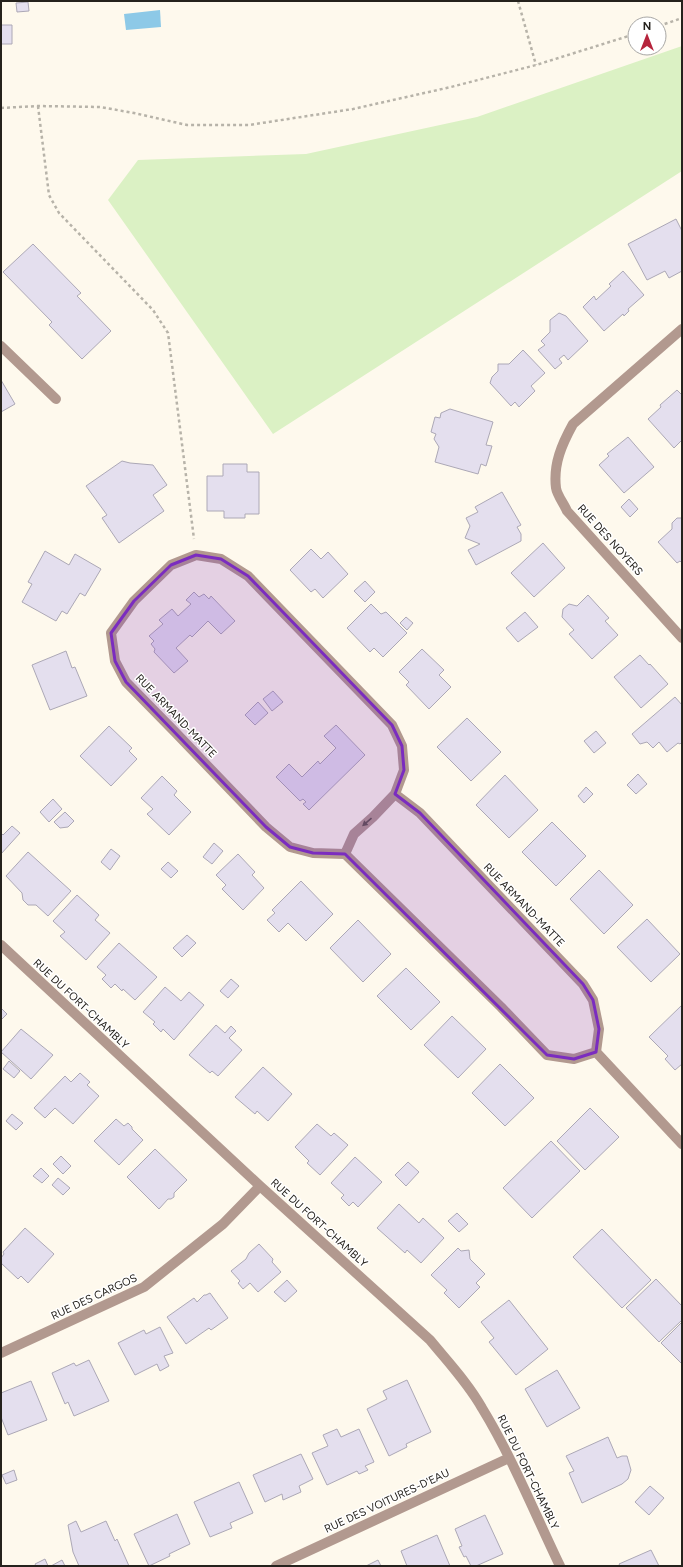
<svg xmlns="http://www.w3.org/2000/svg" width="683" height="1567" font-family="Figtree,sans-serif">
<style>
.green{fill:#dbf1c4}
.water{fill:#8dc9e7}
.building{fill:#e4dfee;stroke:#aca8b6}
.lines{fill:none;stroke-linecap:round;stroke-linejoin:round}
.path{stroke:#b7b3a9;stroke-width:2.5;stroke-dasharray:3 3;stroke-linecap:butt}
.minor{stroke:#b2998f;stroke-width:10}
.oneway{fill:#5d524b}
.marked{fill:#7b2cbf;fill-opacity:0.2;stroke:#7b2cbf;stroke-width:3;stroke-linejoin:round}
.labels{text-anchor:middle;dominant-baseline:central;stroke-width:3;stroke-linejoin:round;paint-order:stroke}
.street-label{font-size:11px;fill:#25221d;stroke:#fff}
</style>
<rect width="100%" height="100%" fill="#fef9ed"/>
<path class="green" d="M682 46V171L273 434 108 200 138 160 306 154 477 117Z"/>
<path class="water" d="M160 10 161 27 126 30 124 14Z"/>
<path class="building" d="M28 2 29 11 17 12 16 3Z
M1 25H12V44H1Z
M676 219 682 231V271L669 278 665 271 647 280 628 244Z
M33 244 81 293 77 296 111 331 82 359 49 325 52 322 3 272Z
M623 271 644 295 628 309 629 311 624 316 623 314 604 331 583 307 594 296 596 300 611 286 609 284Z
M559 313 566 316 588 341 568 360 564 355 559 359 562 363 555 369 538 350 545 345 541 341 550 332V320Z
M523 350 545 373 531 386 535 391 519 407 515 402 511 406 490 383 492 377 498 371V364H509Z
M1 380 15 404 1 412Z
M677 390 682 395V440L674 448 648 419 661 407 660 405Z
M450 409 493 422 486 445 492 446 486 466 481 464 478 474 435 462 439 447 434 439 436 434 431 432 435 417 440 418 441 413Z
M628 437 654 467 624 493 599 465 609 456 607 454Z
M122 461 130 463 153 465 167 485 153 495 164 511 119 543 102 518 107 515 86 486Z
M223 464H247V472H259V514H245V518H224V511H207V476H223Z
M502 492 521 525 517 527 521 534V541L476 565 468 550 480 544 465 538 470 526 466 518 478 512 475 507Z
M629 499 638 509 630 517 621 507Z
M677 518H682V563L680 561 677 563 658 542 672 529V523Z
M543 543 565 568 534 597 511 573Z
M311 549 321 559 328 552 348 574 323 598 315 589 311 592 290 570Z
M45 551 69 565 75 554 101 569 85 596 80 593 67 614 62 611 56 621 22 602 32 584 28 582Z
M365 581 375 592 365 602 354 591Z
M194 592 199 597 204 594 209 599 211 596 235 621 221 634 208 621 192 637 190 635 176 648 188 661 174 673 154 652 155 649 151 644 154 641 149 636 163 624 159 620 172 609 178 616 191 604 186 600Z
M588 595 609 618 605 621 618 635 592 659 569 634 574 630 562 617 563 609 569 604 577 606Z
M371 604 381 614 386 612 407 633 383 657 374 648 370 652 347 628Z
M525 612 538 627 518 642 506 628Z
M406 617 413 623 407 630 400 623Z
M422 649 444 670 439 675 451 687 429 709 406 685 409 682 399 672Z
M66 651 72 668 75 667 87 696 50 710 32 665Z
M640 655 649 665 650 664 668 684 641 708 614 677Z
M273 691 283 702 272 711 263 699Z
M675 697 682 705V742L680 744 678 743 667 752 659 742 653 748 647 742 640 744 632 734Z
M258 702 268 713 255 725 245 715Z
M467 718 501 752 471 781 437 747Z
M336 725 365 755 309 810 303 804 306 802 303 799 300 801 276 777 289 764 302 777 318 761 320 764 336 748 324 736Z
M109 726 132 748 129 751 137 759 111 786 80 756Z
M596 731 606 743 594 753 584 741Z
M638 774 647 784 636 794 627 785Z
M505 775 538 810 509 838 476 805Z
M162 776 177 791 174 795 191 812 169 835 147 814 153 809 141 798Z
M586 787 593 794 584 803 578 796Z
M53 799 62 809 49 822 40 812Z
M65 812 74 821 68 827 60 828 54 822Z
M552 822 586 856 556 886 522 852Z
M12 826 20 833 1 854V833L3 835Z
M214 843 223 851 212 864 203 857Z
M111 849 120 856 110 870 101 862Z
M28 852 71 891 48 916 36 905H28L23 900 22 893 6 876Z
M238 854 255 872 252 875 264 888 243 910 222 889 226 885 216 875Z
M168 862 178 871 171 878 161 869Z
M599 870 633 905 604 934 570 899Z
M301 881 333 914 306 941 288 923 279 932 267 920 275 913 272 910Z
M77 895 99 915 95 920 110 933 86 960 60 936 65 932 53 921Z
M647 919 680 954 651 982 617 947Z
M358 920 391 954 363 982 330 948Z
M187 935 196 943 182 957 173 948Z
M119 943 157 977 135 1000 123 989 122 991 115 984 111 988 102 979 106 975 97 967Z
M406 968 440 1002 411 1030 377 996Z
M231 979 239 986 228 998 220 991Z
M165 987 181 1001 189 992 204 1005 174 1040 163 1029 161 1032 153 1024 155 1022 143 1012Z
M682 1005V1064L675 1070 665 1059 668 1056 649 1037Z
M1 1008 7 1014 1 1020Z
M452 1016 486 1049 458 1078 424 1045Z
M216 1025 225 1033 231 1026 236 1031 229 1038 242 1050 218 1076 212 1071 210 1073 189 1055Z
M21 1029 53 1055 31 1079 1 1052Z
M9 1061 20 1071 14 1078 3 1069Z
M500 1064 534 1098 505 1126 472 1093Z
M263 1067 292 1094 268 1121 257 1111 255 1114 235 1097Z
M80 1073 90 1082 87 1085 99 1096 73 1124 55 1108 45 1118 34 1108 65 1076 71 1082Z
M590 1108 619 1137 585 1170 557 1141Z
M12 1114 23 1123 16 1130 6 1121Z
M116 1119 124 1126 128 1123 132 1127V1129L143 1140 119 1165 94 1141Z
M317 1124 331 1136 334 1133 348 1145 320 1175 307 1163 309 1161 295 1147Z
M551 1141 580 1171 532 1218 503 1188Z
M155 1149 187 1180 174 1193V1197L171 1199H168L159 1209 127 1177Z
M61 1156 71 1166 63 1174 53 1164Z
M355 1157 382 1182 358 1207 353 1202 349 1206 341 1198 344 1195 331 1183Z
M408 1162 419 1172 406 1186 395 1175Z
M41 1168 49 1176 42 1183 33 1176Z
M58 1178 70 1188 63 1195 52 1185Z
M399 1204 419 1223 423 1218 444 1238 421 1263 407 1250 405 1253 377 1228Z
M457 1213 468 1224 459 1232 448 1221Z
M25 1228 54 1254 28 1283 21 1276 18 1279 1 1263V1258L4 1254 3 1252Z
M602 1229 651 1280 622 1308 573 1257Z
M259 1244 273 1259 272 1262 281 1272 258 1292 250 1283 243 1289 238 1283 240 1281 231 1271 246 1259 249 1253Z
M458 1248 461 1251 469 1250 470 1259 485 1274 476 1283 480 1287 459 1308 444 1293 447 1290 431 1275Z
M656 1279 682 1306V1320L659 1342 626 1308Z
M287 1280 297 1291 285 1302 274 1292Z
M210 1293 228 1318 211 1330 209 1328 186 1344 167 1317 194 1298 197 1302 204 1295H206Z
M509 1300 548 1349 516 1375 489 1342 494 1338 481 1322Z
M682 1322V1364L661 1343Z
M160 1327 173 1353 164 1356 169 1366 160 1371 157 1364 135 1375 118 1343 144 1330 146 1334Z
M89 1360 109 1401 74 1416 68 1402 65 1404 52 1373 74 1363 76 1366Z
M557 1370 580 1408 547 1427 525 1389Z
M407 1380 431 1432 406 1444 407 1447 389 1456 367 1409 387 1399 383 1391Z
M31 1381 47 1420 8 1435 1 1417V1393Z
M337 1429 341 1437 359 1429 374 1462 365 1466 368 1470 359 1474 357 1471 327 1485 312 1453 328 1446 323 1435Z
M608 1437 617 1458 622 1456H627L631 1470 628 1479 622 1484 582 1503 569 1473 574 1471 566 1456Z
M301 1454 313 1479 299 1486 301 1492 283 1500 282 1494 265 1502 253 1475Z
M14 1470 17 1480 6 1484 2 1475Z
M239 1482 253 1513 230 1523 232 1528 210 1537 194 1502Z
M650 1486 664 1498 649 1515 635 1502Z
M177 1514 190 1544 169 1554 170 1556 149 1566 134 1534Z
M485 1515 503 1554 476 1566H471L466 1556 464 1557 459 1547 462 1546 455 1529Z
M76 1521 81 1532 106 1521 115 1541 117 1539 129 1566H79L73 1552 68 1525Z
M437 1535 450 1566H407L401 1551Z
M651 1550 659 1566H620L619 1564Z
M45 1559 48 1566H36L35 1564Z
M62 1560 65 1566H51Z
M378 1560 381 1566H366Z"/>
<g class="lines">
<path class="path" d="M518 1 536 65
M659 26 682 18
M38 106 49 195 59 213 153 310 168 333 194 539
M1 108 38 106 100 107 134 113 187 125H249L353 109 451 87 536 65 635 34"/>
<path class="minor" d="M682 329 573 424C562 444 553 464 556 488 557 495 564 504 567 511L682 638
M1 346 56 399
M196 555 221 559 248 576 392 725 402 746 404 770 395 794 420 813 583 984 593 1000 599 1029 596 1052 574 1059 547 1055 501 1007 345 854 313 853 290 847 266 827 175 732 126 682 115 661 111 633 134 601 171 565Z
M345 854 354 834 373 817 395 794
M1 945 260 1186 430 1340C448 1362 468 1383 482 1408 512 1457 535 1514 560 1566
M596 1052 682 1144
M1 1353 144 1287 223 1224 260 1186
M276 1566 509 1458"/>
</g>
<defs><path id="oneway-solid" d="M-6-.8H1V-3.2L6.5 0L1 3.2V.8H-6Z"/></defs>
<use class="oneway" href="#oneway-solid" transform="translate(367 822) rotate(139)"/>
<path class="marked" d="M196 555 221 559 248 576 392 725 402 746 404 770 395 794 420 813 583 984 593 1000 599 1029 596 1052 574 1059 547 1055 345 854 313 853 290 847 266 827 126 682 115 661 111 633 134 601 171 565Z"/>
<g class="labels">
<g class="street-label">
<text transform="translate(610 540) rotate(48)">RUE DES NOYERS</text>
<text transform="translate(176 716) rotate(46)">RUE ARMAND-MATTE</text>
<text transform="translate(524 905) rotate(46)">RUE ARMAND-MATTE</text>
<text transform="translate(81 1004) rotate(43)">RUE DU FORT-CHAMBLY</text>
<text transform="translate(319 1223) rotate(42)">RUE DU FORT-CHAMBLY</text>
<text transform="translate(94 1297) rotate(-25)">RUE DES CARGOS</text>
<text transform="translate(528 1472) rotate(64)">RUE DU FORT-CHAMBLY</text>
<text transform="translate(387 1501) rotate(-25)">RUE DES VOITURES-D'EAU</text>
</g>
</g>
<rect width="683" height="1567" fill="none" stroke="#25221d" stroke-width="4"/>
<g transform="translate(647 36)"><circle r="19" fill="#ffffff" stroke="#a8a7a5"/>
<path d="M0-3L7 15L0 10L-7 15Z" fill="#b6243c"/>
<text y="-6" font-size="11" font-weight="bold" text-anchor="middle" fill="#25221d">N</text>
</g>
</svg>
